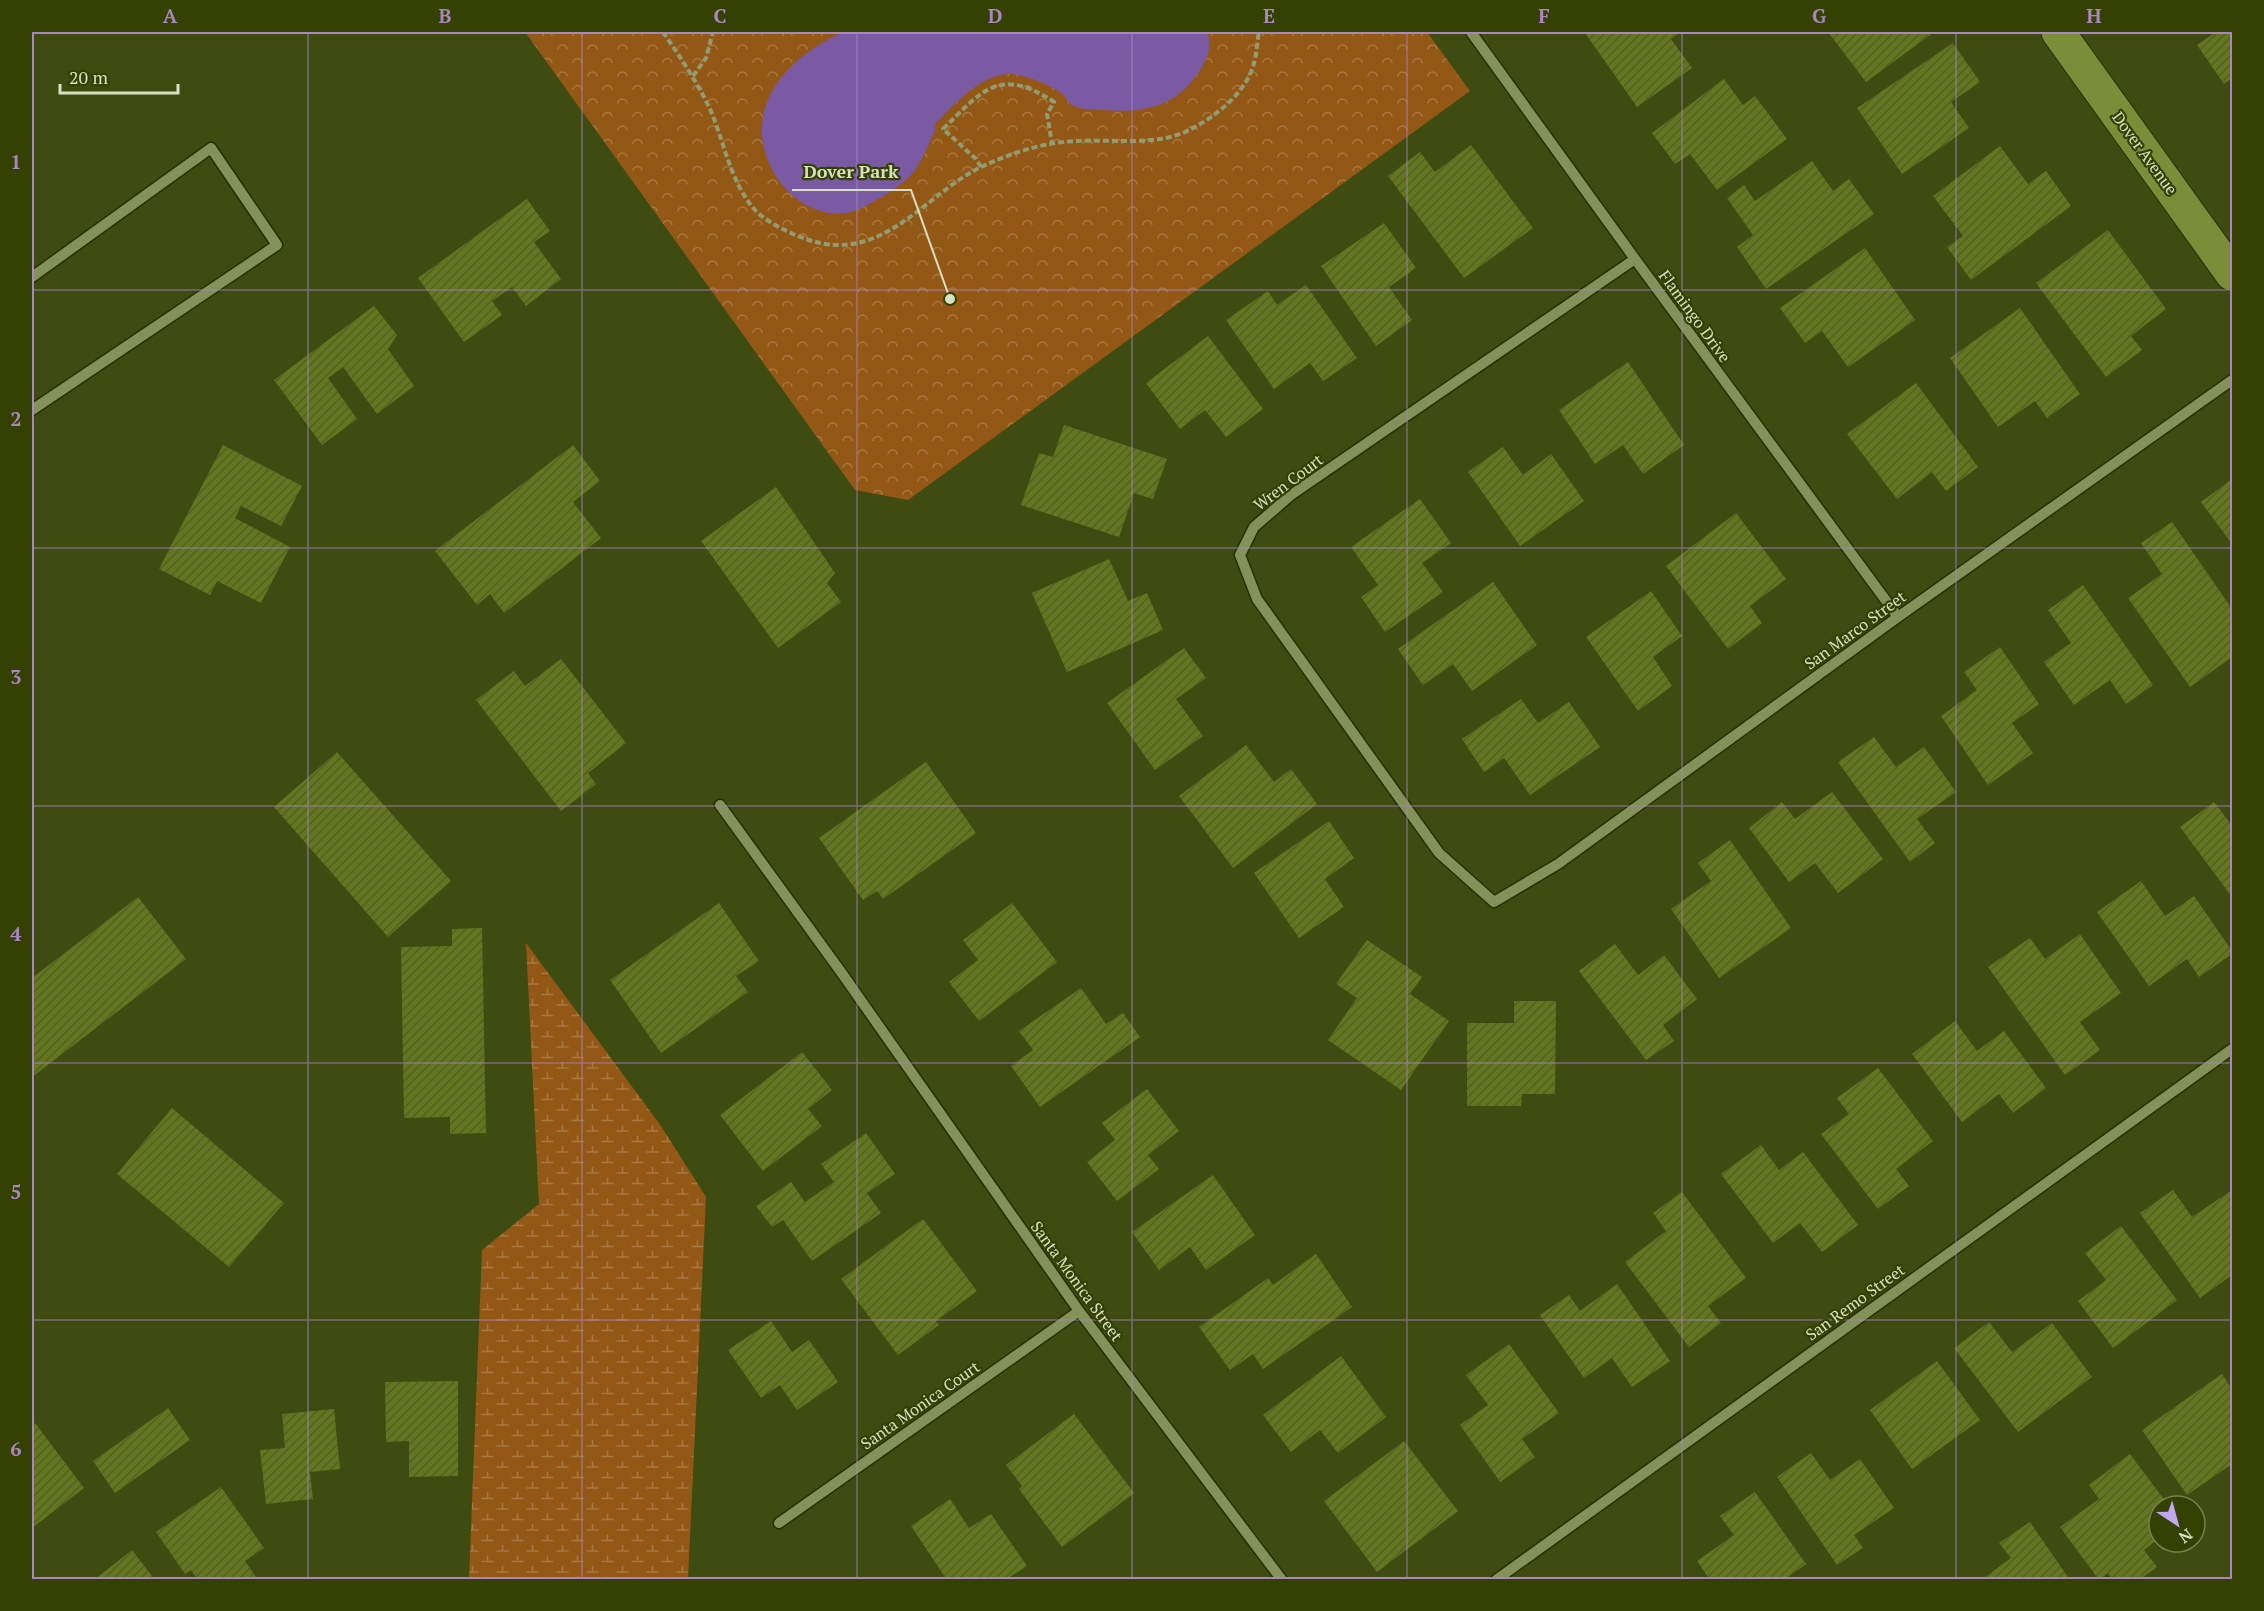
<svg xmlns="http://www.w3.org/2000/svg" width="2264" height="1611" font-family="'PT Serif',serif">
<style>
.wetland{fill:url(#wetland-marsh)}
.park{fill:url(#park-crowns)}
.water{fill:#795aa3}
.building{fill:url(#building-hatch)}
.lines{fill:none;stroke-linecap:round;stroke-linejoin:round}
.minor-casing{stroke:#263004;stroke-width:13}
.major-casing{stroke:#263004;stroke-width:35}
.path{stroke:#919c70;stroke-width:4;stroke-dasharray:6 3;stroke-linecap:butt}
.minor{stroke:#829259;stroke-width:10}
.major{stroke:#7a8e3a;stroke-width:33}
.grid{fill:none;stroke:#a986c0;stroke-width:1.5;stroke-opacity:0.55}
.labels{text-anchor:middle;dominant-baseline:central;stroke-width:4.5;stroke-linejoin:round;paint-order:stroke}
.street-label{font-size:16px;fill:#d7e0c2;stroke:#344103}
.leader{fill:none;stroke:#d7e0c2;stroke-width:2}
.callout-dot{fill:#d7e0c2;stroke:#344103;stroke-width:2}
.callout-label{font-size:18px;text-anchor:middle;font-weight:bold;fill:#d7e0c2;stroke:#344103;stroke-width:4.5;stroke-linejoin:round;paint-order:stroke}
.neatline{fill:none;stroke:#a986c0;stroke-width:2}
.grid-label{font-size:20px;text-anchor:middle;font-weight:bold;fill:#a986c0}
</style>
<defs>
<pattern id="wetland-marsh" width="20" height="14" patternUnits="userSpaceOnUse" patternTransform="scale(1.5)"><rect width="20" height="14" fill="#945816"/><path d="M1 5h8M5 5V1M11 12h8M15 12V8" fill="none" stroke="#a77841"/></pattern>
<pattern id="park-crowns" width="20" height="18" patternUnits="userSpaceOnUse" patternTransform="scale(1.5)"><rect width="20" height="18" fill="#945816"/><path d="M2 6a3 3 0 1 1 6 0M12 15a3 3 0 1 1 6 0" fill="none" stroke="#a77841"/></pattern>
<pattern id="building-hatch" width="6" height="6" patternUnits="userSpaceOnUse" patternTransform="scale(1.5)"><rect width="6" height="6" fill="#62761d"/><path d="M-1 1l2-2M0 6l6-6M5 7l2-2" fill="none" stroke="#535f2a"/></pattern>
</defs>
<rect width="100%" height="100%" fill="#3e4c11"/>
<path class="wetland" d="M526 943 661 1126 706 1197 688 1579H469L482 1250 539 1204Z"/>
<path class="park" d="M525 32H1427L1470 91 908 500 855 490Z"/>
<path class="water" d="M844 32H1207C1213 46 1207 60 1198 73 1174 109 1141 113 1101 110 1092 109 1082 110 1074 106 1067 102 1068 101 1066 98 1058 87 1021 73 1008 74 976 77 955 105 934 125L936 128C929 143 923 160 913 173 903 184 889 193 876 200 868 205 857 211 847 213 800 220 759 170 762 126 764 81 806 48 844 32Z"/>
<path class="building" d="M1587 32H1681L1671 39 1692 68 1637 107 1585 33Z
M1828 32H1934L1866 82Z
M2216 32H2232V78L2224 84 2197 45Z
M1953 43 1980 82 1951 102 1969 128 1902 174 1857 108Z
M1724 79 1743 105 1755 96 1787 139 1717 190 1690 154 1675 164 1652 133Z
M1471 145 1533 228 1464 278 1388 176 1420 152 1435 172Z
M2000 146 2028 184 2046 171 2071 206 1971 280 1947 247 1963 236 1933 196Z
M1812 161 1833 191 1849 179 1874 214 1766 289 1737 247 1753 235 1727 198 1744 185 1755 201Z
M527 199 550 231 534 242 561 279 526 306 512 287 492 301 502 315 464 342 418 278Z
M1384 223 1416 268 1389 287 1412 320 1376 346 1321 266Z
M2108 230 2166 309 2131 336 2142 350 2106 377 2036 283Z
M1865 248 1915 320 1848 367 1822 331 1805 343 1780 308Z
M1306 285 1357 358 1323 381 1310 363 1274 389 1226 320 1268 291 1277 305Z
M374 306 397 335 388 349 414 386 377 414 343 367 328 378 357 419 322 445 274 380Z
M2020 308 2080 394 2047 418 2035 401 1998 427 1950 358Z
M1208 336 1263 409 1226 437 1205 410 1180 429 1146 383Z
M1628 362 1684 445 1643 474 1623 445 1595 464 1559 410Z
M1916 383 1978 467 1946 491 1932 472 1897 499 1847 434Z
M1064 425 1167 459 1153 499 1134 493 1119 537 1021 505 1039 453 1053 457Z
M223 445 302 486 281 526 241 506 235 518 290 547 261 603 217 581 210 595 159 569Z
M573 445 600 481 573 502 601 538 504 613 490 594 477 605 435 551Z
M1503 447 1523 475 1551 454 1584 501 1520 546 1468 472Z
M2232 479V544L2201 502Z
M776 487 835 573 827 583 841 602 778 648 701 541Z
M1420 499 1451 543 1422 563 1443 592 1385 632 1361 597 1378 585 1351 547Z
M1736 513 1786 579 1750 606 1762 623 1728 649 1666 566Z
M2172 522 2232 609V657L2190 687 2128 598 2162 574 2141 543Z
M1109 559 1128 601 1147 593 1163 630 1067 672 1032 593Z
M1493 582 1537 645 1472 691 1453 664 1423 685 1398 649Z
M2083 585 2153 685 2126 704 2110 680 2074 705 2044 662 2071 643 2048 610Z
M1651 591 1682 636 1653 657 1672 686 1638 711 1586 637Z
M2000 647 2039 704 2012 723 2033 753 1988 785 1941 716 1977 690 1964 672Z
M1184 648 1206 678 1176 699 1203 736 1155 770 1107 703Z
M561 659 626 743 588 773 596 784 561 811 476 700 514 671 525 686Z
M1521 699 1538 723 1569 702 1600 747 1530 795 1504 758 1484 772 1462 739Z
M1874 737 1896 767 1924 747 1956 792 1917 819 1935 843 1910 862 1838 762Z
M1246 745 1274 782 1291 769 1317 804 1233 868 1179 796Z
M337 752 451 881 388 937 274 807Z
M926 762 976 833 883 899 877 891 863 900 819 838Z
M1832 792 1883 859 1838 893 1815 863 1789 882 1749 828 1782 802 1795 819Z
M2214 802 2230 823 2232 822V897L2180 827Z
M1329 821 1354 858 1325 879 1344 907 1299 938 1254 873Z
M1730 840 1791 928 1719 978 1671 909 1711 881 1698 863Z
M2141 881 2165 916 2194 896 2232 951V954L2199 977 2187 959 2149 986 2097 912Z
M138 897 186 959 32 1077V978Z
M719 903 759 961 736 976 748 992 661 1053 610 980Z
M1012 903 1057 962 979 1021 949 982 978 960 963 940Z
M482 928 486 1133 450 1134V1117L404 1118 401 947 452 946V929Z
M2080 934 2121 993 2080 1022 2100 1050 2065 1075 1988 967 2030 938 2045 959Z
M1367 940 1422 977 1410 994 1449 1021 1401 1090 1328 1040 1357 998 1336 984Z
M1615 944 1638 975 1664 955 1697 999 1663 1025 1674 1041 1646 1060 1579 971Z
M1081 988 1106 1024 1123 1013 1140 1037 1040 1107 1011 1066 1033 1050 1019 1031Z
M1514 1001H1556L1555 1094H1522L1521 1106H1467V1023H1514Z
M1955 1021 1977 1051 2004 1031 2046 1088 2013 1113 1999 1094 1962 1122 1912 1054Z
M802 1052 832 1090 808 1109 822 1126 763 1171 720 1115Z
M1878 1068 1933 1141 1896 1169 1909 1186 1878 1209 1821 1134 1849 1114 1837 1098Z
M1147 1089 1179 1131 1148 1155 1159 1169 1117 1201 1087 1162 1115 1140 1102 1123Z
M172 1108 284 1203 229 1267 117 1174Z
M866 1133 895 1174 867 1193 881 1213 812 1261 783 1220 772 1227 756 1206 791 1182 805 1202 834 1182 821 1164Z
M1761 1145 1779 1170 1803 1152 1858 1225 1822 1252 1800 1223 1773 1243 1721 1174Z
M1213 1175 1255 1235 1206 1270 1190 1247 1159 1270 1132 1232Z
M2173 1190 2192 1217 2232 1190V1275L2200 1298 2140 1213Z
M1682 1192 1746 1278 1708 1306 1721 1323 1689 1347 1625 1262 1666 1231 1653 1213Z
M923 1219 977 1291 936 1321 939 1325 898 1355 841 1279Z
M2121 1226 2177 1300 2113 1348 2078 1301 2106 1280 2085 1253Z
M1316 1254 1352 1307 1263 1369 1253 1354 1230 1370 1199 1327 1268 1278 1273 1285Z
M1617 1284 1670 1361 1632 1387 1612 1358 1584 1378 1540 1315 1569 1295 1580 1311Z
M771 1321 792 1352 809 1340 838 1382 797 1410 780 1385 761 1398 728 1350Z
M1989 1322 2012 1352 2052 1323 2092 1377 2018 1432 1954 1348Z
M1509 1344 1559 1413 1522 1439 1535 1457 1500 1482 1460 1425 1488 1405 1466 1375Z
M1341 1356 1386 1417 1338 1453 1320 1430 1291 1452 1263 1415Z
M1937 1361 1980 1420 1912 1469 1870 1410Z
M2222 1374 2232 1389V1470L2229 1466 2187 1495 2142 1430Z
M458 1381V1476L409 1477V1441L386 1442 385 1382Z
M168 1408 190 1440 115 1493 93 1461Z
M334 1409 340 1469 310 1472 313 1499 266 1504 260 1450 285 1448 282 1414Z
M1074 1414 1134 1493 1062 1547 1019 1489 1022 1486 1006 1465Z
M35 1423 84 1488 32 1528V1426Z
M1404 1441 1458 1511 1377 1572 1324 1501Z
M1811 1453 1830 1480 1860 1459 1894 1508 1854 1535 1863 1548 1837 1565 1777 1477Z
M2130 1454 2169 1506H2159V1538L2144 1550 2157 1567 2139 1580H2113L2108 1573 2099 1580 2060 1527 2099 1499 2089 1485Z
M221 1487 264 1548 245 1561 258 1580H198L191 1570 185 1574 156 1532Z
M1755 1492 1806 1564 1784 1580H1710L1697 1561 1734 1535 1720 1516Z
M950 1499 969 1528 991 1514 1027 1566 1005 1580H947L911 1526Z
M2030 1522 2070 1580H1981L2011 1558 1999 1543Z
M132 1550 155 1580H94Z"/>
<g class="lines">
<g class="minor-casing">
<path id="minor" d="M1471 32 1635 259 1898 617
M1635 259 1291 495 1254 527 1240 555 1257 599 1439 853 1494 902 1558 864 1898 617 2232 380
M32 277 211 148 277 245 32 410
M720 805 841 972 1079 1311 1282 1580
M779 1523 1079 1311
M1496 1580 2232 1049"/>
</g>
<g class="major-casing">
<path id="major" d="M2058 32 2232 274"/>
</g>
<path class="path" d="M663 32C680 57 697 82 710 109 724 141 730 181 754 209 767 223 791 234 809 240 883 264 924 195 981 167 1011 153 1044 142 1077 141 1112 139 1153 146 1185 132 1213 119 1246 94 1254 63 1257 53 1257 42 1259 32
M693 76 706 58 713 32
M981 167 976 159 943 129C983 90 999 66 1054 102L1047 114 1052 143"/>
<use href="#minor" class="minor"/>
<use href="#major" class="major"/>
</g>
<path class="grid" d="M308 32V1580M582 32V1580M857 32V1580M1132 32V1580M1407 32V1580M1682 32V1580M1956 32V1580M32 290H2232M32 548H2232M32 806H2232M32 1063H2232M32 1320H2232"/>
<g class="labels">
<g class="street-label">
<text transform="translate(2145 153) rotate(54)">Dover Avenue</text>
<text transform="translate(1695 316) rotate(54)">Flamingo Drive</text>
<text transform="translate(1288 482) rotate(-37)">Wren Court</text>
<text transform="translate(1855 630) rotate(-36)">San Marco Street</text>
<text transform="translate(1077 1281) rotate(54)">Santa Monica Street</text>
<text transform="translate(1855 1302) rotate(-36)">San Remo Street</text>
<text transform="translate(920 1405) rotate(-35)">Santa Monica Court</text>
</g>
</g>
<path class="leader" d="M950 299L911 190H792"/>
<circle class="callout-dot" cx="950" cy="299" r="6"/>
<g class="callout-label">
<text x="851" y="178">Dover Park</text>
</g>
<rect width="2264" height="1611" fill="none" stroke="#344103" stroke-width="66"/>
<g transform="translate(2177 1524) rotate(144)"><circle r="28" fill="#344103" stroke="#75814f" stroke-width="1.5"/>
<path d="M0-4.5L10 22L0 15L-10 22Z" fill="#c4a7f1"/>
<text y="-9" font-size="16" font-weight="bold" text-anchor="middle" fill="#d7e0c2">N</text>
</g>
<path d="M60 84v9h118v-9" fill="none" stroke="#d7e0c2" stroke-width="3"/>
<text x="69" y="84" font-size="18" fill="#d7e0c2" stroke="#344103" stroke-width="4.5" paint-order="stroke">20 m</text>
<rect x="33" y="33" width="2198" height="1545" class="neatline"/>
<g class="grid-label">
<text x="170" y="23">A</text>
<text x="445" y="23">B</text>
<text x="720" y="23">C</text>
<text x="995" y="23">D</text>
<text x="1269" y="23">E</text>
<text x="1544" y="23">F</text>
<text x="1819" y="23">G</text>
<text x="2094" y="23">H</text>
<text x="16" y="169">1</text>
<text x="16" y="426">2</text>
<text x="16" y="684">3</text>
<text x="16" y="941">4</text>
<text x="16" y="1199">5</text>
<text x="16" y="1456">6</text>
</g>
</svg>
